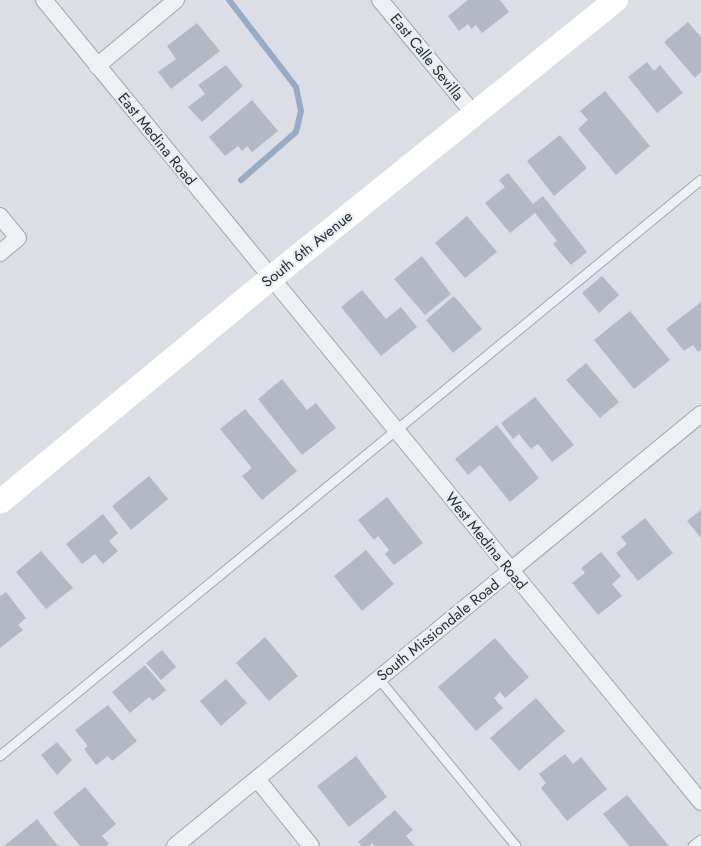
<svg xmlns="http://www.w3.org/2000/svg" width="701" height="846" font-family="Jost,sans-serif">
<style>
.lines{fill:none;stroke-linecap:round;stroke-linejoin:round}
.stream{stroke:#96acc5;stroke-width:6}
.building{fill:#b3b8c2}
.lane-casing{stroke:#a1a6af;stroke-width:11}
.street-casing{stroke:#a1a6af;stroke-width:18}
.lane{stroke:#eef0f4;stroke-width:9}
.street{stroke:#eef0f4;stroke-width:16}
.secondary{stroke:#fff;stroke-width:24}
.labels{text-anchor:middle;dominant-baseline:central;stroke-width:4.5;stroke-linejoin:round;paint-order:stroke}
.street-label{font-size:15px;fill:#262d3b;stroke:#eaeef3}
</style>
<rect width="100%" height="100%" fill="#dbdfe5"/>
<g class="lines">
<path class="stream" d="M229 0 296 87 301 111 296 132 241 180"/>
</g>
<path class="building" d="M468 0H500L509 12 482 33 476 25 471 29 468 24 459 31 448 16Z
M688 22 701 37V72L695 78 664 42Z
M197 23 220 51 171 89 158 72 176 59 167 46Z
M647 62 654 71 660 65 683 93 657 113 628 77Z
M226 65 243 86 202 122 188 107 205 94 198 85Z
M605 91 650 146 616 175 578 129 588 120 580 111Z
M252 100 278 131 252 152 247 146 242 151 238 146 225 156 209 137Z
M560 135 587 168 554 196 527 161Z
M508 173 533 204 543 196 587 252 571 265 553 244 557 241 535 213 510 233 485 203 505 187 499 180Z
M467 216 497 252 465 278 435 243Z
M422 256 451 294 425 315 394 279Z
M602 276 619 295 599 313 582 293Z
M362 290 386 319 401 307 417 327 381 356 341 307Z
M454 296 482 329 453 353 426 320Z
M701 302V350L698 352 693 345 684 351 666 329Z
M630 311 670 360 634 389 594 340Z
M586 363 619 402 600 418 566 380Z
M282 379 307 410 316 403 336 428 302 455 258 399Z
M535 397 574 445 552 462 538 444 531 449 519 434 513 439 501 423Z
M245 409 297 471 262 500 242 476 252 468 220 429Z
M497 425 539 478 510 502 480 465 468 475 455 459Z
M149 476 168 499 131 530 112 506Z
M387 497 423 543 394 565 385 554 389 550 378 536 374 540 358 520Z
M701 510V538L687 521Z
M103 514 118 533 109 541 118 551 103 564 95 554 82 564 66 544Z
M645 518 673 553 638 581 616 553 627 544 621 537Z
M366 550 394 584 362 611 334 576Z
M41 551 73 588 46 609 16 572Z
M601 552 621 576 612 584 622 596 598 615 572 583 585 573 581 568Z
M6 592 26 618 18 625 23 630 0 648V596Z
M265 637 298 676 269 701 236 663Z
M495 638 529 677 505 698 500 692 494 698 503 708 476 731 438 687Z
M162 650 176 667 161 680 146 663Z
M145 665 166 690 153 701 149 697 130 713 112 692Z
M226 679 247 703 221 726 200 701Z
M536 698 565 731 519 771 490 738Z
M108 705 137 741 112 761 108 756 96 765 84 749 88 746 75 730Z
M57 742 72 760 57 775 41 755Z
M565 754 573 764 581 757 607 789 567 821 541 788 546 783 539 774Z
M356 756 387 797 349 827 317 786Z
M85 787 116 824 102 836 109 844 106 846H80L53 813Z
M627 795 669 846H629L603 814Z
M395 810 413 830 406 836 415 846H375L372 843 369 846H362L358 842Z
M37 819 58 846H4Z"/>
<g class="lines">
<g class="lane-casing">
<path id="lane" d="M379 679 516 846
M0 756 701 180
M693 846 701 840"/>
</g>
<g class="street-casing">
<path id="street" d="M44 0 701 802
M380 0 474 114
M97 66 176 0
M0 216 18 238 0 253
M257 779 311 846
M175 846 701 414"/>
</g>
<use href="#lane" class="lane"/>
<use href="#street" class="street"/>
<path class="secondary" d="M0 502 271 278 616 0"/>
</g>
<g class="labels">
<g class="street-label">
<text transform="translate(427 57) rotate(51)">East Calle Sevilla</text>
<text transform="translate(157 139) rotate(51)">East Medina Road</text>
<text transform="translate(307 249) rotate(-39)">South 6th Avenue</text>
<text transform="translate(486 541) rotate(51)">West Medina Road</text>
<text transform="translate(438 630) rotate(-39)">South Missiondale Road</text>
</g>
</g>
</svg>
